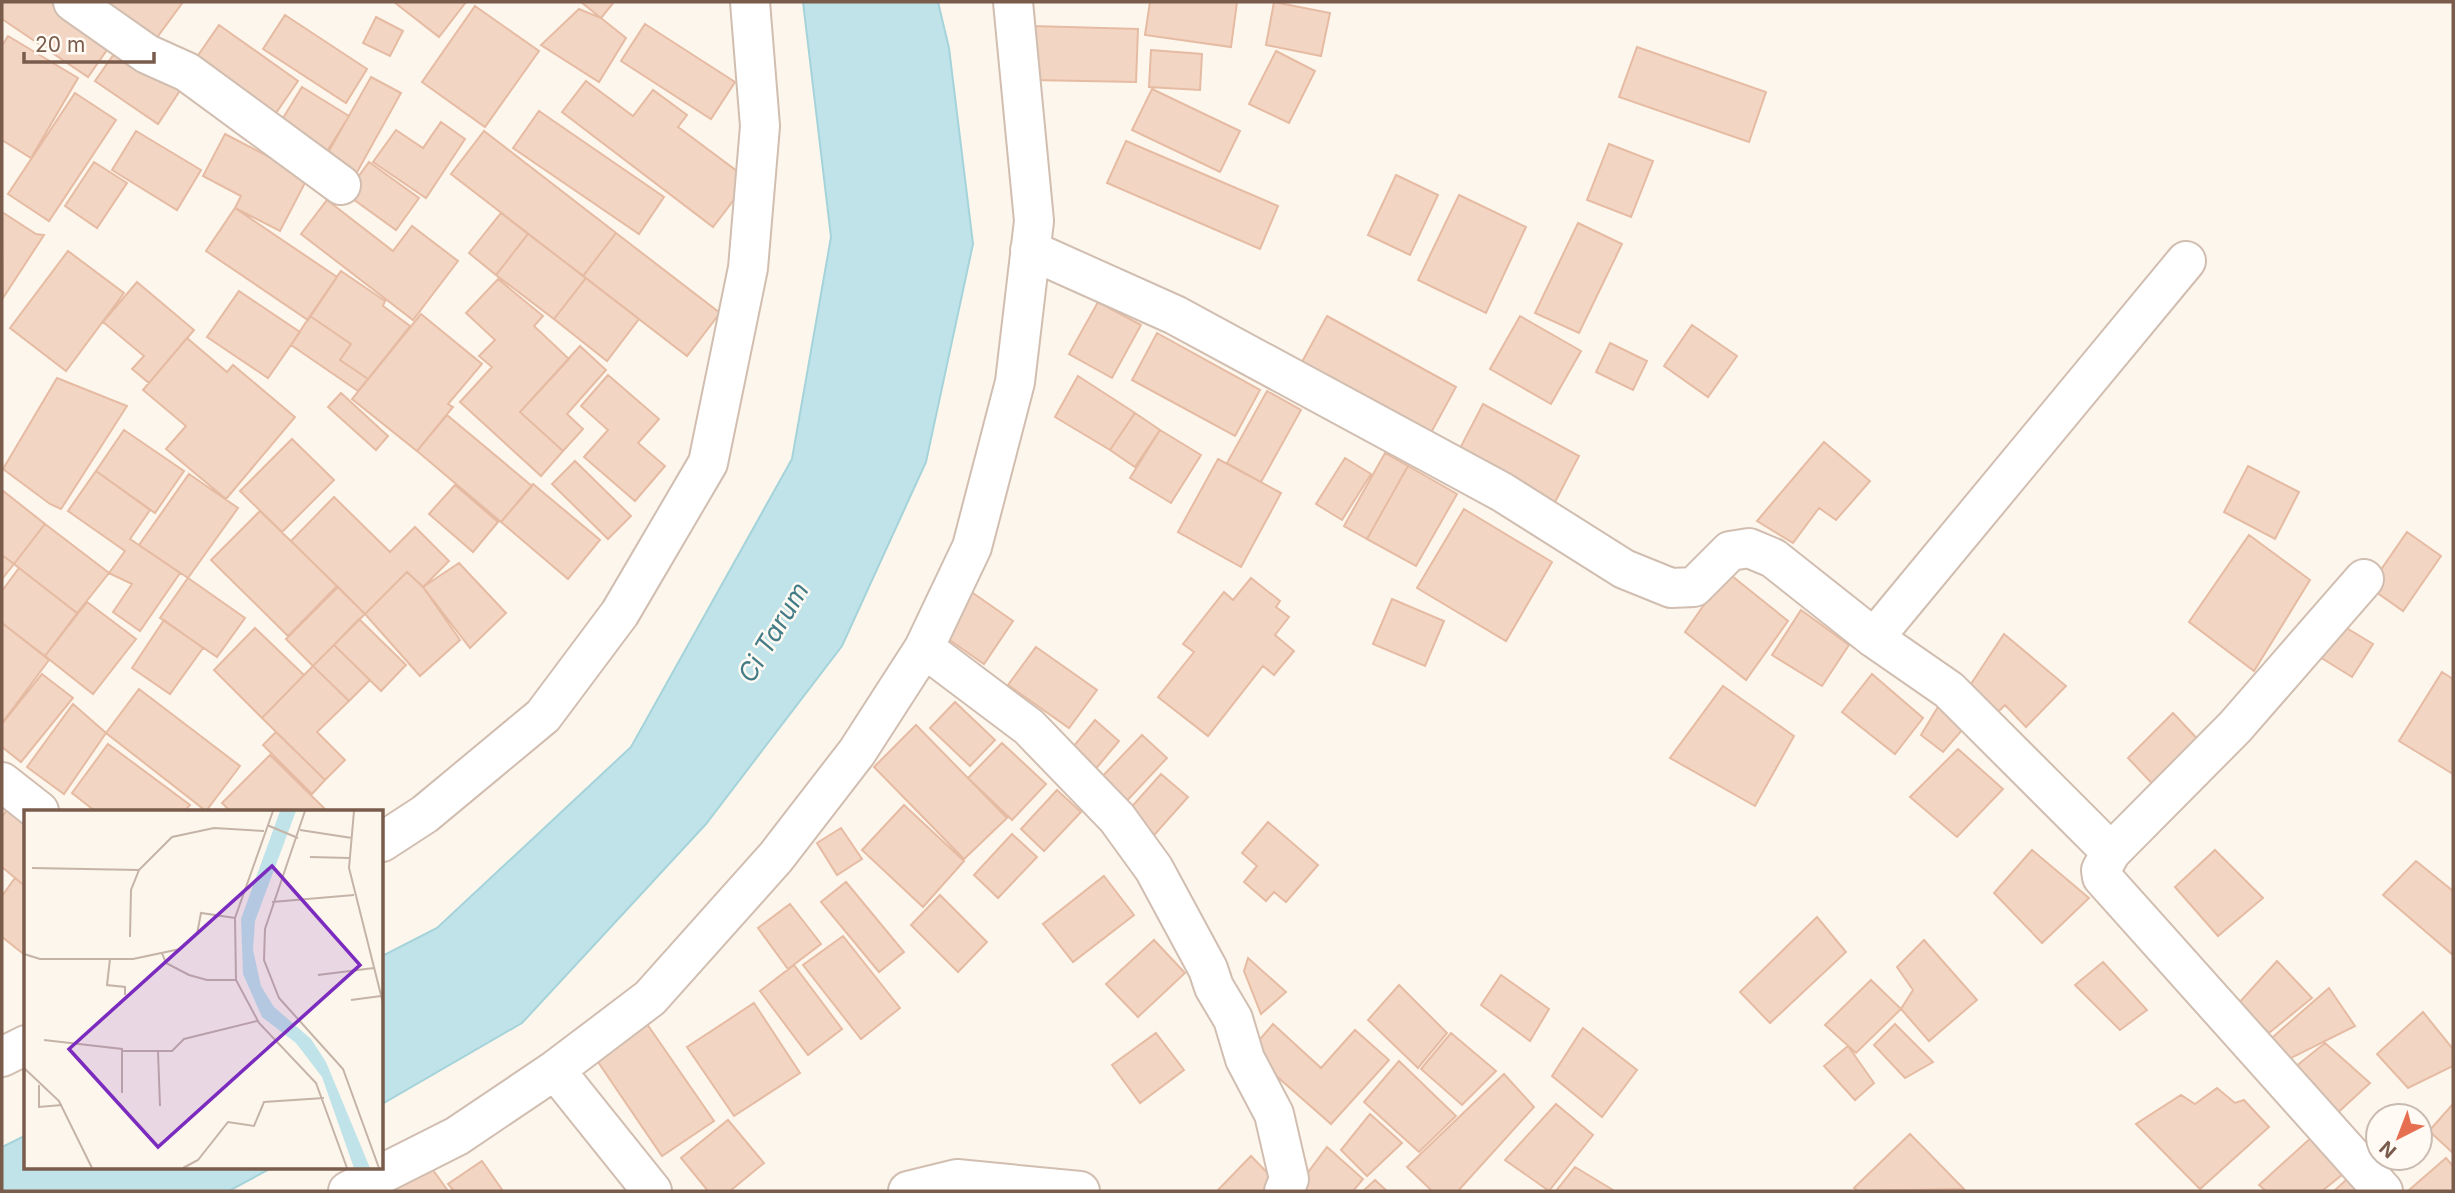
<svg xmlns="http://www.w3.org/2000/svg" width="2455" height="1193" font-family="Inter,sans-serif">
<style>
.water{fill:#bfe3e8;stroke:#a5d3da;stroke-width:2}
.building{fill:#f3d5c3;stroke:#e6bba3;stroke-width:2}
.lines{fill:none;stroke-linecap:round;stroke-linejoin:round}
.minor-casing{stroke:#d1beb0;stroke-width:42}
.minor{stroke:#fff;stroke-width:38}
.labels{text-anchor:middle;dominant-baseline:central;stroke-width:5;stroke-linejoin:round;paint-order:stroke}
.water-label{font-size:26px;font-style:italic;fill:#437c86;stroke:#fffaf3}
.inset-road{fill:none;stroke:#c5b3a7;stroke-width:2}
.view{fill:#7b2cbf;fill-opacity:0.15;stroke:#7b2cbf;stroke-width:3.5}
.inset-edge{fill:none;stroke:#7a5c4d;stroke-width:3.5}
</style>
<rect width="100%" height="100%" fill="#fdf6ec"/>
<path class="water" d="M803 2H938L949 48 973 244 926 462 842 646 706 824 522 1023 382 1104V956L437 928 631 747 792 459 831 237Z
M26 1135V1167H273L229 1191H2V1147Z"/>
<path class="building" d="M2 2H65L116 37 88 77 2 19Z
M79 2H183L147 51Z
M394 2H466L439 37Z
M581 2H614L601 18Z
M1150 2H1237L1231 47 1145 35Z
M1274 2 1330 13 1321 56 1266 45Z
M475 6 539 51 485 127 422 82Z
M579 9 601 18 626 38 599 82 541 45Z
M285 15 367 69 346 103 263 49Z
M376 17 403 31 390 56 363 43Z
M645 24 735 82 711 119 621 61Z
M219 25 298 81 267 126 188 70Z
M1032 26 1138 29 1136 82 1031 80Z
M8 36 78 78 31 158 2 140V46Z
M121 44 183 86 158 124 95 81Z
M1637 47 1766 92 1749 142 1619 97Z
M1151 50 1202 54 1200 90 1149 87Z
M1276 51 1315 71 1289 123 1249 104Z
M371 77 401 93 356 174 325 158Z
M586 81 633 116 653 90 687 115 678 127 749 180 713 227 562 112Z
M302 87 349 116 321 161 274 133Z
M1152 89 1240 131 1220 172 1132 130Z
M75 93 116 120 49 221 8 194Z
M539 111 664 197 639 234 513 148Z
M441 122 465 139 426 198 373 162 396 130 423 148Z
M136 131 201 170 177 210 112 170Z
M484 131 616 233 583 276 451 174Z
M225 134 308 177 280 231 235 208 241 196 203 176Z
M1126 141 1278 206 1260 249 1107 183Z
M1609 144 1653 161 1631 217 1587 200Z
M94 162 127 183 97 228 65 206Z
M369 162 419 198 396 230 346 194Z
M1396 175 1438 195 1410 255 1368 235Z
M1459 195 1526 227 1486 313 1418 280Z
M327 200 393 251 412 226 458 261 413 320 301 234Z
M235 208 337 277 308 320 206 251Z
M2 212 36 234 44 235 3 298Z
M501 213 528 234 496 275 469 253Z
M1578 223 1622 244 1579 333 1535 313Z
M616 233 720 313 687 356 583 276Z
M528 234 586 278 554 319 496 275Z
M68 251 124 293 66 371 10 328Z
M341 271 385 301 383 306 410 326 368 379 340 360 351 344 310 316Z
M586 278 639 319 607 361 554 319Z
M498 279 543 316 534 326 569 359 520 412 563 451 541 476 460 402 492 367 479 356 495 340 466 313Z
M137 282 194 330 149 383 132 369 144 356 103 322Z
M239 291 300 332 268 378 207 337Z
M1098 302 1141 325 1112 378 1069 354Z
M421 314 482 364 448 404 453 407 417 451 352 399Z
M310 316 351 344 340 360 368 379 358 391 291 345Z
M1327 316 1456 387 1426 442 1297 371Z
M1520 316 1581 351 1551 404 1490 369Z
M1692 325 1737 356 1708 397 1664 366Z
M1157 333 1260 390 1235 436 1132 380Z
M187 338 227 372 233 365 295 417 226 499 166 449 186 426 143 390Z
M1610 343 1647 361 1633 390 1596 372Z
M580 346 606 370 567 414 583 429 563 451 520 412Z
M608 375 659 419 638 443 665 466 635 501 584 457 608 430 581 406Z
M1078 376 1135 413 1110 450 1055 417Z
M57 378 127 406 61 509 50 504 3 469Z
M1267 391 1301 410 1261 482 1227 463Z
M341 393 388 436 376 450 328 407Z
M1483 404 1579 456 1552 508 1456 456Z
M1135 413 1160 430 1135 467 1110 450Z
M447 415 532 486 501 522 417 451Z
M124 430 184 471 155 513 96 471Z
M1160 430 1201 455 1171 503 1130 478Z
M292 439 334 480 282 532 240 491Z
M1824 442 1870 481 1836 520 1819 508 1793 543 1757 521Z
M1385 453 1408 466 1367 539 1344 526Z
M1345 458 1371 474 1342 520 1316 504Z
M1218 459 1281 493 1241 567 1178 532Z
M575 461 631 516 608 539 552 484Z
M1408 466 1457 494 1416 566 1367 539Z
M2248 466 2299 492 2275 539 2224 512Z
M96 471 150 510 130 539 180 573 140 631 113 612 132 584 109 573 125 551 68 511Z
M189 474 238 508 188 578 139 545Z
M533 484 600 540 568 579 501 522Z
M455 485 498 522 473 552 429 514Z
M2 490 45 524 14 564 2 555Z
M334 497 390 552 415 527 449 561 423 587 407 572 365 614 291 541Z
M1464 509 1552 562 1506 641 1417 588Z
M260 511 337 586 288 636 211 560Z
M45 524 109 573 77 613 14 564Z
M2407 532 2441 556 2403 611 2369 587Z
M2249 535 2310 580 2254 671 2189 622Z
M2 555 14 564 2 579Z
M459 563 506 613 470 648 423 587Z
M19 568 77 613 45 656 2 623V591Z
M407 572 423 587 460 640 420 676 365 614Z
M1727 572 1788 621 1746 680 1685 632Z
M188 578 245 618 217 657 160 618Z
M1251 578 1280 601 1276 607 1289 617 1275 635 1294 651 1274 675 1263 666 1208 736 1158 697 1194 652 1183 644 1224 592 1233 600Z
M338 587 365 614 313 666 286 639Z
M970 591 1013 621 984 664 941 634Z
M1392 599 1444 621 1425 666 1373 644Z
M87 602 136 639 93 694 45 656Z
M1801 610 1849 645 1822 686 1772 655Z
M359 619 406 665 381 691 334 645Z
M164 620 203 648 170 694 132 668Z
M2335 621 2373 644 2352 677 2315 654Z
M2 623 49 660 2 723Z
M255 628 304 675 262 718 214 670Z
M2004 634 2066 686 2026 727 2005 705 1990 720 1963 696Z
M334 645 370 680 349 701 313 666Z
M1036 647 1097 690 1069 728 1008 685Z
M313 666 349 701 317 732 345 760 325 780 262 718Z
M2442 672 2453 679V774L2399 741Z
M42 674 73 698 21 762 2 747V724Z
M1872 674 1923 718 1895 754 1842 712Z
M1723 686 1794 736 1755 806 1670 758Z
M139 689 240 766 206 811 106 733Z
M955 702 995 740 970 766 930 728Z
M1941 702 1970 721 1943 752 1921 735Z
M73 704 106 733 64 794 27 767Z
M2173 713 2207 749 2163 795 2128 758Z
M1095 720 1119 741 1093 772 1069 752Z
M916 725 1007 818 964 859 874 767Z
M276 732 325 780 312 794 263 745Z
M1142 735 1167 758 1121 807 1096 783Z
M1002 743 1046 784 1012 820 968 778Z
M108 744 190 805 185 811H95L72 793Z
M1958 749 2003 789 1957 837 1910 797Z
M270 755 327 811H230L222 803Z
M1161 774 1188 797 1148 842 1127 812Z
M1057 790 1081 812 1044 851 1021 829Z
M904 805 964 861 923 907 862 850Z
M8 808 26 823V887L2 867V817Z
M1268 822 1318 865 1286 902 1274 892 1266 901 1244 882 1257 866 1242 853Z
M841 828 862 859 837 875 817 843Z
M1012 834 1037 857 998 898 974 875Z
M2032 850 2089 898 2042 943 1994 893Z
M2215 850 2263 898 2218 936 2175 887Z
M2416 861 2453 891V955L2383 895Z
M1104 876 1134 915 1073 962 1043 924Z
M15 878 26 887V956L2 937V896Z
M846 882 904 952 879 972 821 902Z
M940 895 987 942 958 972 911 925Z
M790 904 821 944 788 969 758 928Z
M1817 917 1846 952 1770 1023 1740 992Z
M843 936 900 1008 861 1039 803 965Z
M1154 940 1185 973 1138 1017 1106 984Z
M1924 940 1977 1000 1929 1041 1901 1009 1913 990 1897 967Z
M1248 958 1286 992 1261 1014 1244 971Z
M2277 961 2312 998 2269 1033 2238 1004Z
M2103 962 2147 1010 2120 1030 2075 985Z
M794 965 842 1029 808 1055 760 991Z
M1501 975 1549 1009 1530 1041 1481 1005Z
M1871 980 1901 1009 1856 1053 1825 1025Z
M1399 985 1447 1033 1418 1068 1368 1020Z
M2329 988 2355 1026 2285 1061 2266 1043Z
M754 1003 800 1073 734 1116 687 1047Z
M2423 1012 2453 1049V1066L2408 1088 2377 1054Z
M647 1024 714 1121 662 1156 596 1059Z
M1273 1024 1321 1068 1355 1030 1389 1060 1331 1124 1249 1052Z
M1895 1024 1933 1062 1905 1078 1874 1045Z
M1583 1028 1637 1070 1602 1117 1552 1076Z
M1156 1033 1184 1070 1140 1103 1112 1065Z
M1451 1033 1496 1071 1462 1105 1421 1069Z
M2325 1043 2370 1083 2333 1117 2290 1071Z
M1848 1046 1874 1083 1855 1100 1824 1066Z
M1399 1061 1456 1116 1419 1152 1364 1102Z
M1504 1074 1534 1107 1458 1191H1432L1407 1167Z
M2217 1088 2235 1103 2244 1100 2269 1127 2200 1189 2136 1124 2181 1095 2195 1104Z
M1556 1104 1593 1135 1549 1191 1505 1160Z
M2453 1104V1153L2429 1131Z
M1370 1114 1402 1143 1367 1176 1341 1150Z
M728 1120 764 1163 730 1191H708L681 1158Z
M1910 1134 1964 1189 1858 1191 1854 1188Z
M2313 1136 2343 1174 2322 1191H2266L2259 1185Z
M1327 1147 1363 1179 1353 1191H1294Z
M1251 1156 1285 1191H1217Z
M2446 1158 2453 1166V1191H2408Z
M482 1161 503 1191H454L448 1184Z
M428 1163 448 1191H389Z
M1575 1167 1613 1190V1191H1556Z
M2356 1171 2371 1191H2334Z
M1375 1180 1387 1191H1363Z"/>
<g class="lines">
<g class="minor-casing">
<path id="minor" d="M73 2 147 54 187 72 341 185
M1030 250 1175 315 1502 492 1624 569 1671 588 1694 587 1730 551 1749 548 1773 558 1874 638 1949 690 2111 852
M2364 579 2235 727 2111 852 2101 870 2102 877 2383 1191
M1874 638 2186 261
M924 648 1029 727 1117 818 1154 869 1208 969 1214 987 1233 1019 1245 1059 1274 1114 1289 1179 1284 1191
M2 782 39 811
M382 842 425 814 543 716 620 613 708 463 748 268 760 126 750 2
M2 1057 26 1045
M555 1070 652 1191
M348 1191 457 1136 555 1070 650 998 776 857 857 752 924 648 972 547 1015 382 1034 221 1013 2
M908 1191 957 1179 1080 1191"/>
</g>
<use href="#minor" class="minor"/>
</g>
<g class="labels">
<g class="water-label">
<text transform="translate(773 632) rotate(-59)">Ci Tarum</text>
</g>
</g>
<g transform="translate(24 810)">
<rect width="359" height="359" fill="#fdf6ec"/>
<path d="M256 1H272L231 111 229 140 237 176 250 197 287 229 302 252 346 358H330L298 267 272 233 238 207 219 164 217 109Z" fill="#bfe3e8"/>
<path class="inset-road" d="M249 1 211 108 212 170 235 213 292 273 323 358M281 1 241 119 240 150 255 188 319 259 355 358M330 1 325 58 359 193M243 15 274 28M276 20 328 28M286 47 325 48M8 58 115 60 148 27 190 18 240 21M248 92 330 85M106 127 107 80 115 60M138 143 142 153 165 165 183 170H212M0 144 16 149H109L156 139 173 124 177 103 211 108M86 149 83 175 101 177V185M294 165 350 158M327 190 357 186M20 230 98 239V283M99 241H148L160 229 233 211M134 242 136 296M0 258 35 291 68 358M15 275V297L38 295M159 358 174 350 204 312 230 316 240 292 300 288"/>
<path class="view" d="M248 56 336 155 134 337 45 239Z"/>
<rect width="359" height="359" class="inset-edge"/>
</g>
<rect width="2455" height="1193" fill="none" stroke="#7a5c4d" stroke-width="7"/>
<g transform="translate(2399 1137) rotate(222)"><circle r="33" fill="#fffaf3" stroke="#cabbb1" stroke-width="2"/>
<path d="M0-5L12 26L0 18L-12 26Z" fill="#e76f51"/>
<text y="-10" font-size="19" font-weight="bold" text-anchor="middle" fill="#7a5c4d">N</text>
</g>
<path d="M24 52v10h130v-10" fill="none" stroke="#7a5c4d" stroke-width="3.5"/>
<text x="35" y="52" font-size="21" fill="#7a5c4d" stroke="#fffaf3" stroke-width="5" paint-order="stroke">20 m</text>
</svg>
